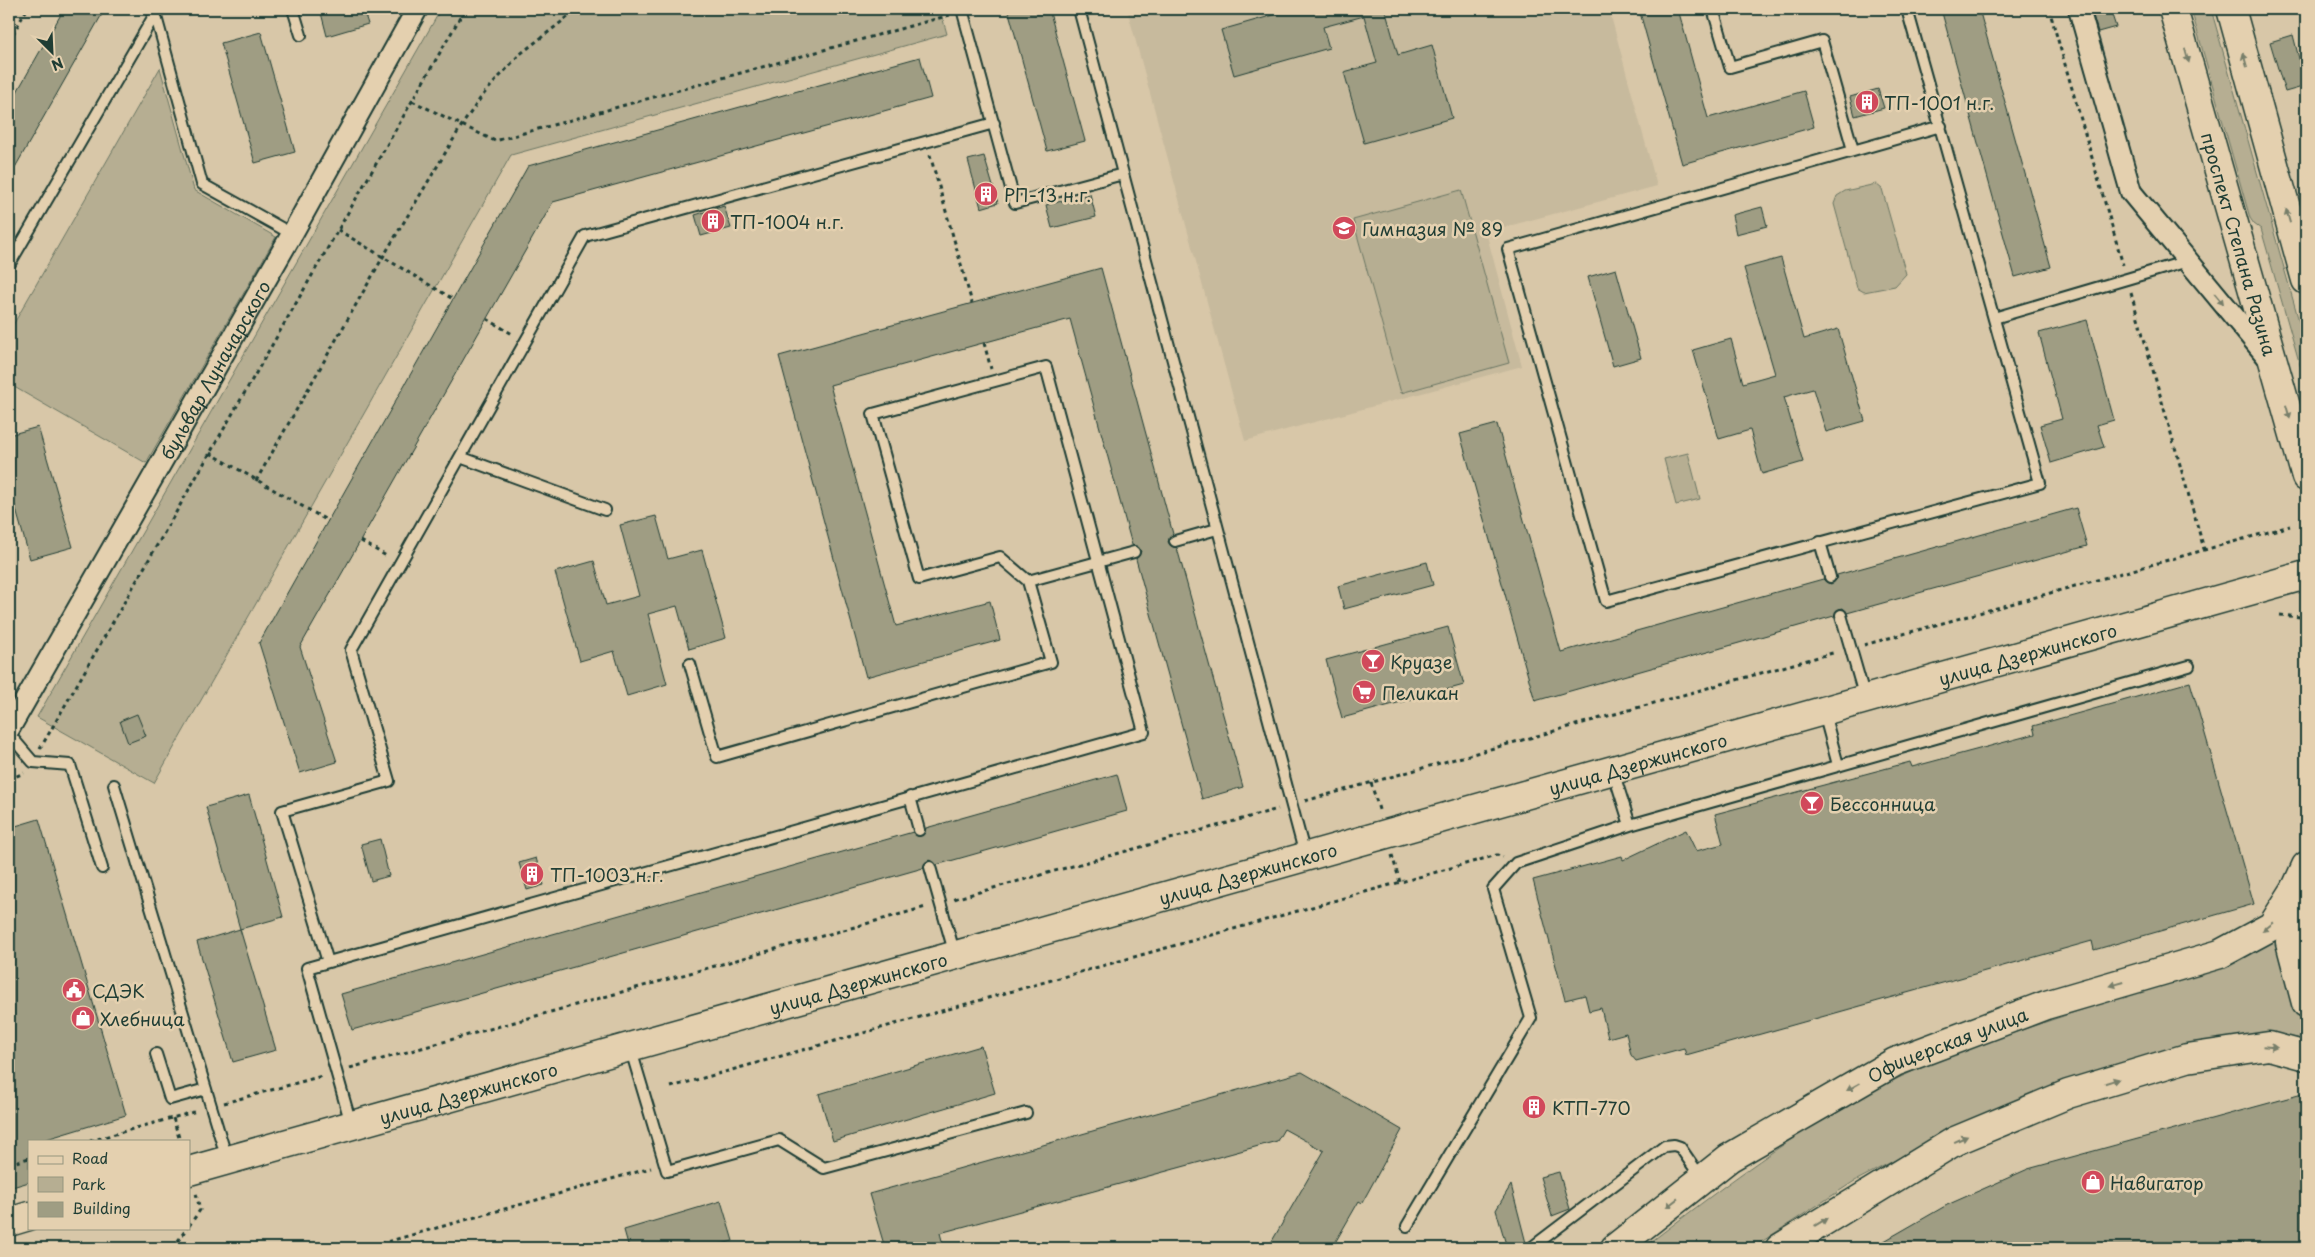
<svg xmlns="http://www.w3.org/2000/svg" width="2315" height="1257" font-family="'Playpen Sans',sans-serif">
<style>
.built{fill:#c7ba9d}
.green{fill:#b6ae92;stroke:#6a7663}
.building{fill:#9f9d83;stroke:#1f3d34}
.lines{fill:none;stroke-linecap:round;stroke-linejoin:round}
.lane-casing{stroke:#1f3d34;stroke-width:14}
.street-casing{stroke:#1f3d34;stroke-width:24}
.secondary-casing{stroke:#1f3d34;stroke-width:31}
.path{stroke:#1f3d34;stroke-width:3;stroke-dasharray:4 4;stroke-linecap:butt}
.lane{stroke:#e4d0af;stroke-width:10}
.street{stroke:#e4d0af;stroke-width:20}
.secondary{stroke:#e4d0af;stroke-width:28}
.oneway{fill:#787f6b}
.labels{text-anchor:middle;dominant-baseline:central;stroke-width:5;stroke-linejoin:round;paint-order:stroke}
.poi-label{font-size:18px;fill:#1f3d34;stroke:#e4d0af;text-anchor:start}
.street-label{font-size:18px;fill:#1f3d34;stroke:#e4d0af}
</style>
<rect width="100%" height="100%" fill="#d8c7a8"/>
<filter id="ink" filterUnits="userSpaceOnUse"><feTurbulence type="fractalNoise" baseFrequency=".02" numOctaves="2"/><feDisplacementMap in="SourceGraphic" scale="10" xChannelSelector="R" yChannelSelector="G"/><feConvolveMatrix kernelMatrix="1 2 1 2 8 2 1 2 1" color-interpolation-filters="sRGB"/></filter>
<g filter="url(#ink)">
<path class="built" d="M1127 9H1609L1657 186 1486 232 1522 366 1245 441Z"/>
<path class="green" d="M441 9H940L947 34 511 155 154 783 37 717Z
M2191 9H2211L2306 346V386L2261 229 2254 224 2250 218Z
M160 68 194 190 276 237 146 463 9 384V332Z
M1876 184 1882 189 1906 274 1895 286 1864 292 1857 288 1834 204 1837 196 1845 191Z
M1461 190 1509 363 1401 393 1353 220Z
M1688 453 1700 499 1676 505 1664 459Z
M2279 934 2296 1004 2306 1024V1044L2298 1038 2278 1035 1922 1146 1853 1182 1752 1248H1643C1720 1189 1797 1129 1884 1085 1960 1047 2041 1025 2121 996 2174 977 2227 954 2279 934Z"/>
<path class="building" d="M64 9H105L9 178V106Z
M320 9H363L368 24 327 36Z
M1008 9H1049L1085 141 1047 151Z
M1295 9H1385L1398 55 1432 45 1452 118 1364 143 1344 72 1377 63 1364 16 1323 27 1329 48 1234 75 1221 30Z
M1639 9H1678L1708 118 1804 91 1814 127 1682 164Z
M1941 9H1979L2051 267 2015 277Z
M2091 9H2110L2116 27 2098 32Z
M261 32 295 152 255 163 221 43Z
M2293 35 2306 86 2285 92 2270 42Z
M920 57 931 98 553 202 300 647 337 762 300 773 259 643 528 166Z
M1878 89 1884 108 1855 116 1850 97Z
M984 156 998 203 981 208 968 160Z
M1090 194 1096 217 1052 228 1046 205Z
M724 206 731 228 701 236 695 215Z
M1762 207 1767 226 1736 234 1732 215Z
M1781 258 1804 339 1838 329 1865 421 1826 432 1813 389 1784 397 1803 462 1762 474 1750 430 1719 439 1693 350 1731 339 1743 383 1775 374 1744 268Z
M1101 268 1173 534 1170 537 1168 542 1171 546 1177 548 1243 787 1202 799 1136 559 1139 556 1141 551 1138 547 1132 545 1070 319 830 385 896 626 990 601 1000 640 866 677 779 356Z
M1616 269 1641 358 1613 366 1588 277Z
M2087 320 2114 420 2097 425 2104 447 2051 463 2040 425 2062 419 2039 333Z
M1497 424 1561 652 1823 579 1826 582 1831 584 1835 581 1837 575 2076 508 2087 546 1847 613 1843 608 1839 609 1834 616 1535 701 1460 434Z
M38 427 73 547 30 559 9 485V435Z
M656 516 668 559 702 550 726 638 689 649 677 606 648 614 667 684 627 696 614 651 580 661 555 572 594 561 606 605 639 596 620 525Z
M1427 562 1433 585 1344 609 1338 586Z
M1448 627 1464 685 1342 718 1326 660Z
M2190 682 2254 904 2094 950 2092 941 1686 1055 1684 1048 1636 1061 1631 1055 1626 1033 1608 1038 1601 1008 1589 1011 1585 995 1565 1000 1533 880 1622 856 1623 860 1686 830 1696 851 1723 844 1715 814 1910 762 1912 767 2035 734 2033 726Z
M137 714 146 736 128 743 120 721Z
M1117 774 1127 811 936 865 929 860 925 863 923 868 352 1030 341 994 913 832 917 836H921L925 832 926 828Z
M249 795 283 917 240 929 206 807Z
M39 819 126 1115 40 1141H29V1182L9 1188V828Z
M380 839 389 876 371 881 361 844Z
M536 858 544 885 527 890 519 863Z
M240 929 276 1050 233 1062 197 942Z
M981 1046 995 1093 833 1141 819 1094Z
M1302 1072 1402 1130 1362 1203 1359 1201 1332 1248H1268L1324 1151 1284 1129 1277 1141 940 1233 944 1248H885L869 1194Z
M2306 1093V1248H1872L1947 1205 2028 1169Z
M1559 1172 1570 1209 1552 1216 1540 1177Z
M1511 1185 1526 1243 1524 1248H1507L1496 1210Z
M721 1201 733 1241 706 1248H629L624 1230Z"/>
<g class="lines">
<g class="lane-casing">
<path id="lane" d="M293 9 301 35
M962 9 1015 203 1123 174
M1079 9 1305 855
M1713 9 1730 67 1822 41 1853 150
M1907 9 2040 483 1606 601 1508 249 1941 126
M155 13 202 184 292 234
M9 265 158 9
M1994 318 2188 261
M460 457 605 510
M1175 541 1217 529
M1820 542 1830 577
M1028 581 1134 552
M1841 615 1865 698
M1824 713 1838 765
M9 734 33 762 70 765 102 868
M1613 771 1630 825
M114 785 227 1159
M910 797 919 830
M930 867 955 955
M328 962 282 811 389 781 351 650 585 236 994 123
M630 1047 667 1171 779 1140 824 1168 1026 1113
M156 1054 170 1099 206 1089
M351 1124 307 968 1144 732 1046 367 873 414 919 579 1000 557 1028 581 1051 662 717 757 690 664
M1407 1226 1531 1018 1493 889 1516 863 1630 825 2189 666
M1531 1248 1665 1146 1674 1145 1680 1147 1702 1179"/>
</g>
<g class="street-casing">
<g id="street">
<path d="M2079 9 2131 192 2270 360"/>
<path id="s1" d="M9 729 292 234 417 9"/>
</g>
</g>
<g class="secondary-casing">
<g id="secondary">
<path id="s2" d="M2173 9 2306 477"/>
<path d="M2231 9 2306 280"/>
<path d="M2306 866 2296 888 2290 942 2306 1003"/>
<path id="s3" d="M189 1171 2306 575"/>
<path d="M9 1222 29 1216"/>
<path id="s4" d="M1615 1248 1729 1158 1895 1062 2046 1005 2220 954 2272 926 2296 888"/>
<path d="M1780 1248 1955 1141 2068 1094 2187 1058 2269 1046 2306 1056"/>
</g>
</g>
<path class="path" d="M2049 9 2123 265
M9 41 27 9
M412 101 495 141 950 15
M930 155 972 303
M338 230 453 299
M2131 293 2204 549
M487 319 514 335
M984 343 991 369
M210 453 328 521
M256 481 383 257 462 125 482 96 519 55 578 9
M361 541 388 557
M2280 615 2301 617 2306 635
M1864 645 2290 526
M40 749 465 9
M9 779 24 773
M1371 783 1380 813
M1305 801 1836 652
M1392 855 1400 882
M954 899 1278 809
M350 1068 926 907
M671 1087 1497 855 1503 857
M224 1103 322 1076
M173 1118 180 1141
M90 1141 197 1111
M9 1164 29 1158
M189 1226 200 1210 196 1193
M173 1248 187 1228
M365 1248 651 1168"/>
<use href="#lane" class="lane"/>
<use href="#street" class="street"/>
<use href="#secondary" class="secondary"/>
</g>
<defs><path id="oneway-solid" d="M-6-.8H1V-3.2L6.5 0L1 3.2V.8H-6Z" transform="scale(1.25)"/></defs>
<g class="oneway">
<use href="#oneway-solid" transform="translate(2187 56) rotate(74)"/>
<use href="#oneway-solid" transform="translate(2245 60) rotate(-106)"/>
<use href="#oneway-solid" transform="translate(2288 216) rotate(-106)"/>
<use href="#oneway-solid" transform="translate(2219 299) rotate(50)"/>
<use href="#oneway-solid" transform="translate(2288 412) rotate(74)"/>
<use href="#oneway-solid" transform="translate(2268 927) rotate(142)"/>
<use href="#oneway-solid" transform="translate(2117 984) rotate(164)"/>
<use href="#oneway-solid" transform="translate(2270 1047) rotate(5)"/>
<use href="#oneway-solid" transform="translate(2112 1081) rotate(-17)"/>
<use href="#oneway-solid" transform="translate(1853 1087) rotate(150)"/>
<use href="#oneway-solid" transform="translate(1961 1139) rotate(-24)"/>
<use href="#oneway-solid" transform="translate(1672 1203) rotate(142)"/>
<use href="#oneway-solid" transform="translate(1821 1222) rotate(-31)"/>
</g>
</g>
<defs>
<g id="building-disc" transform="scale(1.25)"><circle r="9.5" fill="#d1495b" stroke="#e4d0af"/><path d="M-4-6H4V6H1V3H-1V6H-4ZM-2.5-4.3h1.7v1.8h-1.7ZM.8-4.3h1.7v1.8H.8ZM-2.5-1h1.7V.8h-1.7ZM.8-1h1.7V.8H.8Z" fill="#fff"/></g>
<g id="school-disc" transform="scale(1.25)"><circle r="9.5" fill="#d1495b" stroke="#e4d0af"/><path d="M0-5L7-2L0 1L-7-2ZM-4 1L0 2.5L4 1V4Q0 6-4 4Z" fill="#fff"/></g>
<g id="bar-disc" transform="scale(1.25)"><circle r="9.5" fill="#d1495b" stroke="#e4d0af"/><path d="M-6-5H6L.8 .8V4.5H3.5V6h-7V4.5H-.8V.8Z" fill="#fff"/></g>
<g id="supermarket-disc" transform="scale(1.25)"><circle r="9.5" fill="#d1495b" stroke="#e4d0af"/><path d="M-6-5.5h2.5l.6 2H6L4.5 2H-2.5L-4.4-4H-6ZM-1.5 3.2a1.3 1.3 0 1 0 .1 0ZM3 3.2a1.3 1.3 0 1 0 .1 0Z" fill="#fff"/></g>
<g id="civic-disc" transform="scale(1.25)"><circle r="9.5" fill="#d1495b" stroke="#e4d0af"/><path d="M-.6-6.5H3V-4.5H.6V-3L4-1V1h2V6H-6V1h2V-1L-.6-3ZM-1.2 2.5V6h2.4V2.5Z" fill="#fff"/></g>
<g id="shop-disc" transform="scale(1.25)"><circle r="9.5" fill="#d1495b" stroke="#e4d0af"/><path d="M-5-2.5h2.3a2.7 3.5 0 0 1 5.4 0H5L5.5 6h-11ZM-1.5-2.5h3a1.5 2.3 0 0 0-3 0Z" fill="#fff"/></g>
</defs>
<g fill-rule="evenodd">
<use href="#building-disc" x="1867" y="102"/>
<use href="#building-disc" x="986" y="194"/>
<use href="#building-disc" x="713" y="221"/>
<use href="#school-disc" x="1344" y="228"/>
<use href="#bar-disc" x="1373" y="661"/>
<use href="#supermarket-disc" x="1364" y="692"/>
<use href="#bar-disc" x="1812" y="803"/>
<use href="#building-disc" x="532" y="874"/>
<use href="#civic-disc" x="74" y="990"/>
<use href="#shop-disc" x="83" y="1018"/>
<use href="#building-disc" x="1534" y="1107"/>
<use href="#shop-disc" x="2093" y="1182"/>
</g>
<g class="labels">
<g class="poi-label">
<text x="1884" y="102">ТП-1001 н.г.</text>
<text x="1004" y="194">РП-13 н.г.</text>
<text x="730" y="221">ТП-1004 н.г.</text>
<text x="1362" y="228">Гимназия № 89</text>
<text x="1390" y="661">Круазе</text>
<text x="1382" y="692">Пеликан</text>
<text x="1830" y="803">Бессонница</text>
<text x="550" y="874">ТП-1003 н.г.</text>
<text x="92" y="990">СДЭК</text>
<text x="100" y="1018">Хлебница</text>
<text x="1552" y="1107">КТП-770</text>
<text x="2110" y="1182">Навигатор</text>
</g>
<g class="street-label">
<text stroke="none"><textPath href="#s2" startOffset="244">проспект Степана Разина</textPath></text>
<text stroke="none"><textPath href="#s1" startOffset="414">бульвар Луначарского</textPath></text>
<text stroke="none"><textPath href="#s3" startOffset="1910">улица Дзержинского</textPath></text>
<text stroke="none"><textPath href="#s3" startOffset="1505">улица Дзержинского</textPath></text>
<text stroke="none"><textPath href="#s3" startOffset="1100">улица Дзержинского</textPath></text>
<text stroke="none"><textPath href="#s3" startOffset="695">улица Дзержинского</textPath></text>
<text stroke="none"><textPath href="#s4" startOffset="392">Офицерская улица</textPath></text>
<text stroke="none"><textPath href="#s3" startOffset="290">улица Дзержинского</textPath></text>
</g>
</g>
<rect width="2315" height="1257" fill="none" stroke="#e4d0af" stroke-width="30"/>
<rect x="15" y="15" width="2285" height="1227" fill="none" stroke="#1f3d34" stroke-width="2" filter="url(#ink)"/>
<rect x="28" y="1140" width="162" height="90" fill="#e4d0af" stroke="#95957e"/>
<rect x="38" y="1156" width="25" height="8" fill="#e4d0af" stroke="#95957e"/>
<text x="72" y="1164" font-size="15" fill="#1f3d34">Road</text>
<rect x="38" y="1177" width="25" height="15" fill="#b6ae92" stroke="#95957e"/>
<text x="72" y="1190" font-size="15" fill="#1f3d34">Park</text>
<rect x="38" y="1202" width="25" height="15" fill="#9f9d83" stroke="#95957e"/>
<text x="72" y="1214" font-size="15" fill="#1f3d34">Building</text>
<g transform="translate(52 52) rotate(156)" stroke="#e4d0af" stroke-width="4" paint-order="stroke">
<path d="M0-4L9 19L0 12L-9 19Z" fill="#1f3d34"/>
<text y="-8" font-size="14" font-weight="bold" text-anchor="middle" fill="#1f3d34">N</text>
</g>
</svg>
